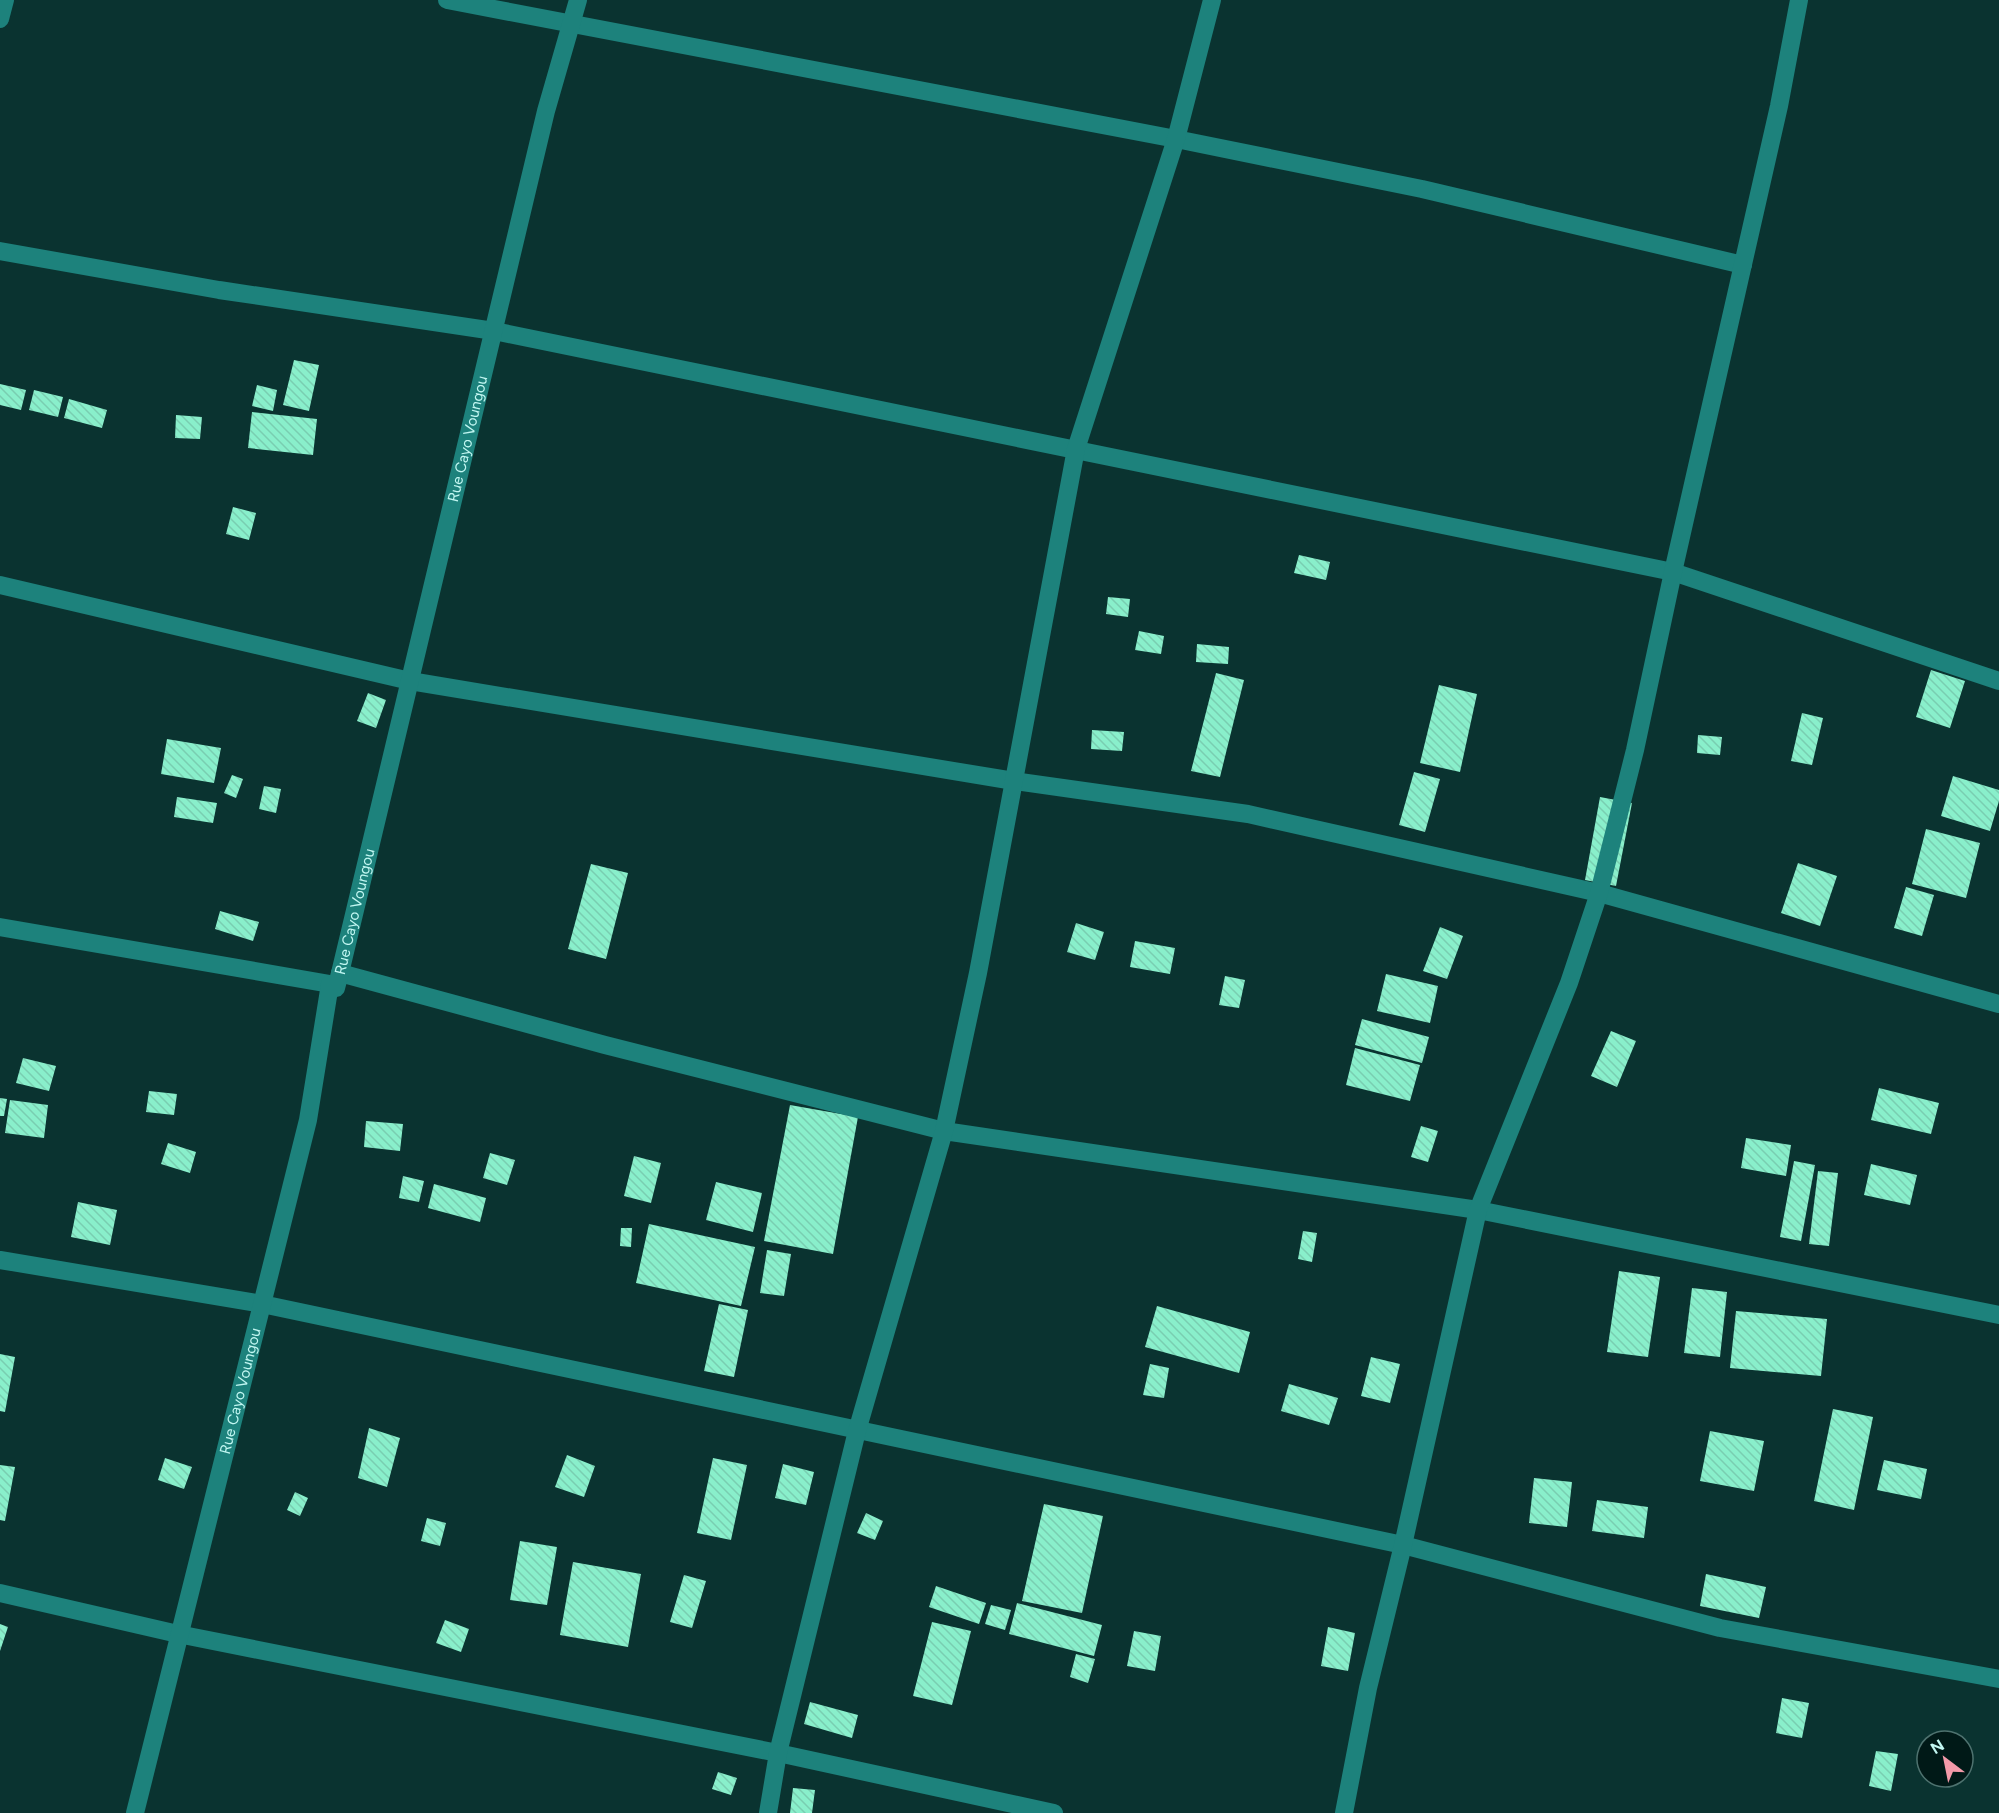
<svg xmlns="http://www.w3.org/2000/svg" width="1999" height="1813" font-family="Figtree,sans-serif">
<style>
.building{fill:url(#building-back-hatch)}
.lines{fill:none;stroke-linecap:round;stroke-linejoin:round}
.street{stroke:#1d827c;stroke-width:18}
.labels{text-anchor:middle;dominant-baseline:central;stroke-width:6;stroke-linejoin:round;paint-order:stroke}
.street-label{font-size:15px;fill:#c2f7f2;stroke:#001917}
</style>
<defs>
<pattern id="building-back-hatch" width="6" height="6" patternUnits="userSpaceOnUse" patternTransform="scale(1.5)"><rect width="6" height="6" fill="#89efcb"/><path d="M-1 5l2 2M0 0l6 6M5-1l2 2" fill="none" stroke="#79ceb1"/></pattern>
</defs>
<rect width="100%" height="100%" fill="#0a3330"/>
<path class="building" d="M294 360 319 365 309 411 283 405Z
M0 384 26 390 21 410 0 405Z
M257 385 277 390 273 411 252 406Z
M34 390 63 397 58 417 29 410Z
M69 399 107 410 102 428 64 418Z
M252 412 317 419 313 455 248 448Z
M176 415 202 417 200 439 175 438Z
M233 507 256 513 249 540 226 534Z
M1299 555 1330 562 1326 580 1294 573Z
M1108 597 1130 599 1128 617 1106 614Z
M1139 631 1164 636 1161 654 1135 650Z
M1197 644 1229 647 1228 664 1196 662Z
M1931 670 1965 681 1950 728 1916 717Z
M1216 673 1244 680 1220 777 1191 771Z
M1439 685 1477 694 1460 772 1420 763Z
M368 693 386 700 376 728 357 721Z
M1802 713 1823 718 1812 765 1791 761Z
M1092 730 1124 732 1122 751 1091 749Z
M1698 735 1722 737 1720 755 1697 753Z
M167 739 221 748 214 783 161 774Z
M1414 772 1440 779 1425 832 1399 825Z
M232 775 243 779 236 798 224 793Z
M1953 776 1999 790V801L1990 831 1941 816Z
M264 786 281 789 276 813 259 809Z
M177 797 217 803 213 823 174 817Z
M1600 797 1632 803 1616 886 1585 880Z
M1926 829 1980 843 1966 898 1912 884Z
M1798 863 1837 876 1820 926 1781 913Z
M591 864 628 873 606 959 568 949Z
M1906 887 1934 895 1922 936 1894 928Z
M220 911 259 922 253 941 215 929Z
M1076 923 1104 932 1095 960 1067 952Z
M1440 927 1463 936 1447 979 1423 971Z
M1135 941 1175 948 1170 974 1130 967Z
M1386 974 1438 986 1430 1023 1377 1011Z
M1225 976 1245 980 1239 1008 1219 1005Z
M1362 1019 1429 1037 1422 1063 1355 1045Z
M1611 1031 1636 1041 1617 1087 1591 1076Z
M1355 1048 1420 1065 1410 1101 1346 1085Z
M23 1058 56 1066 49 1091 16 1083Z
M1879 1088 1939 1103 1931 1134 1871 1120Z
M149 1091 177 1094 174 1115 146 1112Z
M0 1098 7 1099 4 1116H0Z
M10 1100 48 1105 44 1138 5 1133Z
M790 1105 858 1117 833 1254 764 1241Z
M366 1121 403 1124 400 1151 364 1147Z
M1421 1126 1438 1131 1428 1162 1411 1157Z
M1746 1138 1791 1145 1786 1176 1741 1168Z
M168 1143 196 1152 190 1173 161 1164Z
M490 1153 515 1160 507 1185 483 1178Z
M634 1156 661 1163 651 1203 624 1196Z
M1794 1161 1815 1165 1801 1241 1780 1237Z
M1871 1164 1917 1175 1910 1205 1864 1195Z
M1818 1171 1838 1173 1829 1246 1809 1244Z
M403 1176 424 1181 419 1202 399 1198Z
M716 1182 762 1193 753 1232 706 1220Z
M434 1184 486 1198 480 1222 428 1208Z
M78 1202 117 1210 110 1245 71 1237Z
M649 1224 755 1247 741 1306 636 1283Z
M621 1228H632L631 1247 620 1246Z
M1303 1231 1317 1233 1312 1262 1298 1259Z
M767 1250 791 1254 784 1296 760 1293Z
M1619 1271 1660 1277 1648 1357 1607 1352Z
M1692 1288 1727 1292 1720 1357 1684 1353Z
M719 1304 748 1310 734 1377 704 1371Z
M1157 1306 1250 1332 1239 1373 1145 1347Z
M1736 1311 1827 1319 1821 1376 1730 1368Z
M0 1354 15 1357 5 1412 0 1411Z
M1371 1357 1400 1364 1390 1403 1361 1396Z
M1150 1364 1169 1368 1164 1398 1143 1395Z
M1289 1384 1338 1398 1329 1425 1281 1411Z
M1833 1409 1873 1417 1854 1510 1814 1501Z
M369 1428 400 1438 387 1487 358 1478Z
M1710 1431 1764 1441 1754 1491 1700 1481Z
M567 1455 595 1466 584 1497 555 1487Z
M165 1458 192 1467 184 1489 158 1480Z
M713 1458 747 1465 731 1540 697 1533Z
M1884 1460 1927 1469 1921 1499 1877 1490Z
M783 1464 814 1472 806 1505 775 1498Z
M0 1465 15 1467 5 1521 0 1520Z
M1534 1478 1572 1482 1567 1527 1529 1523Z
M295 1492 308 1498 300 1516 287 1510Z
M1597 1500 1648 1507 1644 1538 1592 1531Z
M1044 1504 1103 1516 1082 1613 1022 1601Z
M866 1513 883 1521 875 1540 857 1533Z
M427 1518 446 1523 440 1546 421 1541Z
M520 1541 557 1547 547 1605 510 1600Z
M573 1562 641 1574 628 1647 560 1635Z
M1706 1574 1766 1587 1759 1618 1700 1606Z
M684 1575 706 1581 692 1628 670 1622Z
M936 1586 986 1603 979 1624 929 1607Z
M1017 1603 1102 1625 1094 1656 1009 1634Z
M991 1605 1011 1610 1005 1630 985 1624Z
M445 1620 469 1629 461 1652 436 1643Z
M932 1622 971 1631 952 1705 913 1696Z
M0 1624 8 1627 0 1651Z
M1328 1627 1355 1633 1348 1671 1321 1666Z
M1134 1631 1161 1636 1155 1671 1127 1666Z
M1076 1654 1095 1659 1088 1683 1070 1677Z
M1782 1698 1809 1703 1802 1738 1776 1733Z
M810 1702 858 1715 852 1738 804 1724Z
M1876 1751 1898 1754 1891 1791 1869 1786Z
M718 1772 737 1778 731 1795 712 1789Z
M793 1788 815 1790 812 1813H790Z"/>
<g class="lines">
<g class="street">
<path d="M447 0 1176 139 1422 189 1743 265"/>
<path d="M0 19 5 0"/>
<path d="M0 251 219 290 494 331 1673 572 1999 681"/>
<path d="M0 585 410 681 1014 781 1248 814 1599 893 1999 1004"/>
<path d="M0 927 330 984"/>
<path d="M340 973 605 1045 944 1131 1478 1210 1999 1315"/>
<path d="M0 1260 262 1304 1403 1545 1720 1628 1999 1679"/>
<path d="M0 1593 178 1634 778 1753 1054 1813"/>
<path id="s1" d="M135 1813 308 1120 330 984 336 988 340 973 546 111 578 0"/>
<path d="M768 1813 778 1753 857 1431 944 1131 978 973 1076 449 1176 139 1212 0"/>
<path d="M1344 1813 1368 1688 1403 1545 1478 1210 1569 983 1599 893 1635 750 1673 572 1779 106 1799 0"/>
</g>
</g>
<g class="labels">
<g class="street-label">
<text stroke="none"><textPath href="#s1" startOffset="1424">Rue Cayo Voungou</textPath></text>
<text stroke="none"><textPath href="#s1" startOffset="938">Rue Cayo Voungou</textPath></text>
<text stroke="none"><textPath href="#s1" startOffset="435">Rue Cayo Voungou</textPath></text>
</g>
</g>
<g transform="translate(1945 1759) rotate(328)"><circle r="28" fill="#001917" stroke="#4e726f" stroke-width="1.5"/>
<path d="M0-4.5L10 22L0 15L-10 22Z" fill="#f39aa9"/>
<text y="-9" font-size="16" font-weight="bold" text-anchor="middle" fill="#c2f7f2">N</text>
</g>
</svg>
